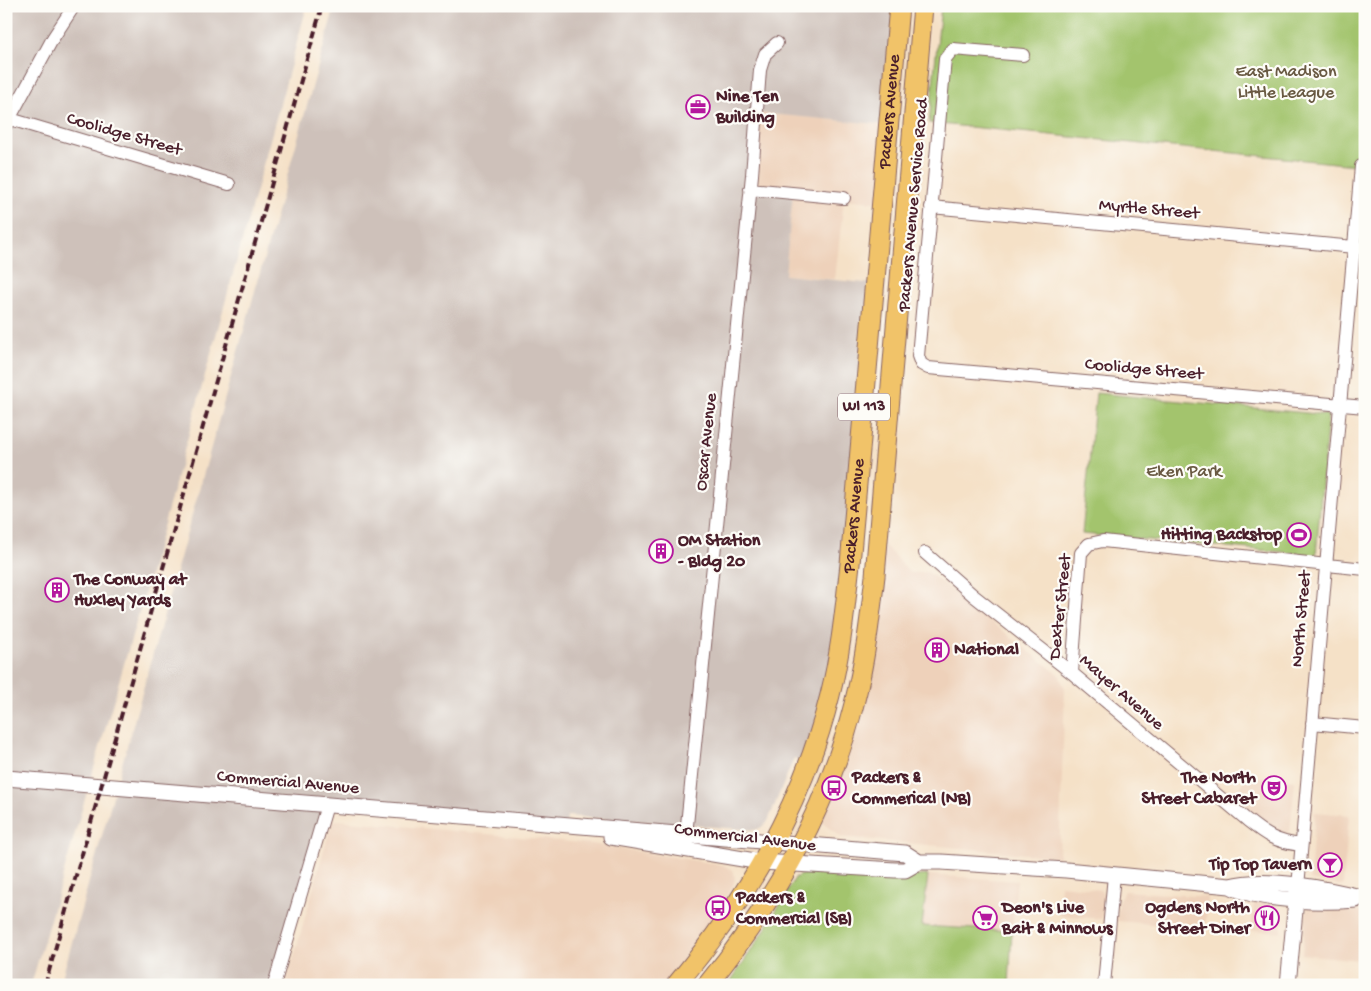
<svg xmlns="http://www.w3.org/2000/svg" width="1371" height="991" font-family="'Gochi Hand',sans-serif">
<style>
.built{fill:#eed1ba}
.industrial{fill:#cec1ba}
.green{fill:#a3c46d;stroke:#76724c}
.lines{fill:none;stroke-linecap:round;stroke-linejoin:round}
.minor-casing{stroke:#866362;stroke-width:14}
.tertiary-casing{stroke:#866362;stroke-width:17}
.primary-casing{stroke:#866362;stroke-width:21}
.minor{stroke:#fff;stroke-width:12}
.tertiary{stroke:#fff;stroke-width:15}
.primary{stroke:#f1c369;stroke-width:19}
.rail{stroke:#4a1f2b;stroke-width:4;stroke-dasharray:8 4;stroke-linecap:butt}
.labels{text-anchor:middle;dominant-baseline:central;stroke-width:4.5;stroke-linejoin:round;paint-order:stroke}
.shield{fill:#fdfcf7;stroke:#806168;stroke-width:1}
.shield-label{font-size:16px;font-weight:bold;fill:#4a1f2b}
.park-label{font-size:18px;fill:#695942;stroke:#fdfcf7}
.poi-label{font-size:18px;font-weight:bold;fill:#4a1f2b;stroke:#fdfcf7;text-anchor:start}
.street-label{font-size:18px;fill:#4a1f2b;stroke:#fdfcf7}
</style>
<rect width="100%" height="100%" fill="#fdfcf7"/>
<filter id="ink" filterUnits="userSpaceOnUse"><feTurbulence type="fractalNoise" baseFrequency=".02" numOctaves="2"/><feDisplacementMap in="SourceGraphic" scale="10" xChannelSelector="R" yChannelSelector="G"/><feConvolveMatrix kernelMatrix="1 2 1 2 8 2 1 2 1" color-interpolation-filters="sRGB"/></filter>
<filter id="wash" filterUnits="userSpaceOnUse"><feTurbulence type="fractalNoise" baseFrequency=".0096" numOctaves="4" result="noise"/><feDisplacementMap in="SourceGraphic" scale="20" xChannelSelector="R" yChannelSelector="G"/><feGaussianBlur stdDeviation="1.12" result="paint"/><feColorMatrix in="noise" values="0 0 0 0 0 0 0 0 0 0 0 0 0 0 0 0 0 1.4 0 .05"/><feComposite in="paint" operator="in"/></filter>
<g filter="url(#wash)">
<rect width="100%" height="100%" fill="#f5e1c7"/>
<path class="built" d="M757 113 889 125 882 203 844 199 835 279 785 275 793 193 750 189Z
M884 545 910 573 928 572 1059 675 1065 689 1059 857 841 837 820 821Z
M1248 776 1295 781 1290 832 1281 834 1234 796Z
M1315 812 1349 815 1343 886 1310 880Z
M337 820 592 844 723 865 733 871 735 878 734 884 709 925 665 985H286L329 832 333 822Z
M928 875 1017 881 1012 931 922 926Z
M1061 885 1101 890 1104 895 1102 919 1059 915Z
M1124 891 1208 897 1205 929 1117 921 1119 900Z
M1254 901 1277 905 1282 914 1281 932 1251 930Z
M1315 906 1363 911 1359 960 1302 954 1306 912 1308 908Z"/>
<path class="industrial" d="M6 6H307L149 578 31 985H6Z
M335 6H899L889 125 758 113 750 189 793 193 785 275 875 284 850 564 807 769 794 758 768 821 762 827 755 830 567 816 566 826 327 805 274 985H60Z"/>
<path class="green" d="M941 6H1365V166L929 123Z
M1096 393 1328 415 1316 555 1082 534Z
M807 872 893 878 928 875 922 926 1012 931 1009 985H728L763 933 795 878Z"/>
</g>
<g filter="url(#ink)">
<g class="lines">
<g class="minor-casing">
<path id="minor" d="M1023 55 953 49 945 59 918 356 921 364 928 368 1365 407
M10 119 229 184
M6 125 53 38 74 6
M750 189 844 198
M931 207 1365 248
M925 553 974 596 1072 673 1247 820C1267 836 1276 842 1301 845
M1072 673 1081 553 1089 544 1103 541 1365 569
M1312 723 1365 728
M685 845 752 175 760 70 765 54 777 43
M1298 887 1361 166
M274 985 327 805
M1104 985 1114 875"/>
</g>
<g class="tertiary-casing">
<path id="tertiary" d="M6 778 905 853 919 862
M611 837 761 862 895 870H905L919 862H941L1066 870 1230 886C1265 876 1329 889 1365 898
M1230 886C1259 901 1323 903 1356 900
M1288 985 1297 889"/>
</g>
<g class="primary-casing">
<g id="primary">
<path id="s1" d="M676 985C746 902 804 801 830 695 841 652 845 608 850 564L899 6"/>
<path d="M707 985C774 903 828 807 854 704 865 662 870 619 875 576L923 6"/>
</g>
</g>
<use href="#minor" class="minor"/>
<use href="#tertiary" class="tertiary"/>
<use href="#primary" class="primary"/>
<path class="rail" d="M45 985 322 6"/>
</g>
</g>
<defs>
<g id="office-ring" transform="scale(1.25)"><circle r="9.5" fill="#fdfcf7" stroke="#b5179e" stroke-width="1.5"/><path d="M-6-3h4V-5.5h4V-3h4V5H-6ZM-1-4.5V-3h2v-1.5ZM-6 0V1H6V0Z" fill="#b5179e"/></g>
<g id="stadium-ring" transform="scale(1.25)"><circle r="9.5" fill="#fdfcf7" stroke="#b5179e" stroke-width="1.5"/><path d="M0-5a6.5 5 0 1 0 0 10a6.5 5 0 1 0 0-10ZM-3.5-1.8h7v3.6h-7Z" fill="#b5179e"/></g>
<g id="building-ring" transform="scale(1.25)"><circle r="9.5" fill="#fdfcf7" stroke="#b5179e" stroke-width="1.5"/><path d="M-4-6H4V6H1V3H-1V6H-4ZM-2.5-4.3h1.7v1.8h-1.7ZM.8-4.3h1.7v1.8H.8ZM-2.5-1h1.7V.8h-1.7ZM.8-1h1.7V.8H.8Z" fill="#b5179e"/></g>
<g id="bus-ring" transform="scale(1.25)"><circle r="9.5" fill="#fdfcf7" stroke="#b5179e" stroke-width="1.5"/><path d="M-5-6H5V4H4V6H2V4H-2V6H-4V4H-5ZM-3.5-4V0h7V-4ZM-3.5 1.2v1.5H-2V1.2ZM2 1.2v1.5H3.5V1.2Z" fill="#b5179e"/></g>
<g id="theatre-ring" transform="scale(1.25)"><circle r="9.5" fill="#fdfcf7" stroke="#b5179e" stroke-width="1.5"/><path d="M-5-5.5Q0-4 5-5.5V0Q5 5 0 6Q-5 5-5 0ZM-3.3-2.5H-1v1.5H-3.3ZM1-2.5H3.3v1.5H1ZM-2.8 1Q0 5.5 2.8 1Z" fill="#b5179e"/></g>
<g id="bar-ring" transform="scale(1.25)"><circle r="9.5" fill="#fdfcf7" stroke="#b5179e" stroke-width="1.5"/><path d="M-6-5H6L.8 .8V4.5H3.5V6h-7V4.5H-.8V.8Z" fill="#b5179e"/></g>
<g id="supermarket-ring" transform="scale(1.25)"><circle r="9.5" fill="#fdfcf7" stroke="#b5179e" stroke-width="1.5"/><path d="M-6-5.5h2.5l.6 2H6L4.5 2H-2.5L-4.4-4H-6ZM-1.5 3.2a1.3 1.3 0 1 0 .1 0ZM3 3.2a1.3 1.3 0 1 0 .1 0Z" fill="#b5179e"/></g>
<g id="restaurant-ring" transform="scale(1.25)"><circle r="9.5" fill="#fdfcf7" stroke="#b5179e" stroke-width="1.5"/><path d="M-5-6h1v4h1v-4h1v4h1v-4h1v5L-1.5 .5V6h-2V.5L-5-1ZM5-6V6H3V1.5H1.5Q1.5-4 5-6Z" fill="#b5179e"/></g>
</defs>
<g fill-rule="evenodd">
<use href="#office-ring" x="698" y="107"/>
<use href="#stadium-ring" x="1299" y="535"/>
<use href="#building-ring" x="661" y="551"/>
<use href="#building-ring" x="57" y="590"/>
<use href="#building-ring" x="937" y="650"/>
<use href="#bus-ring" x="834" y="788"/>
<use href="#theatre-ring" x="1274" y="788"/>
<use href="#bar-ring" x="1330" y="865"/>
<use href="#bus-ring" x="718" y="908"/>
<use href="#supermarket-ring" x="985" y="918"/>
<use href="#restaurant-ring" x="1267" y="918"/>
</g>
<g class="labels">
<rect class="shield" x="838" y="393.5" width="52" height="27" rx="4"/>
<g class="shield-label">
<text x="864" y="407">WI 113</text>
</g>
<g class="park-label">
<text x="1286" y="72">East Madison<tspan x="1286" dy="21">Little League</tspan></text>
<text x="1184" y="472">Eken Park</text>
</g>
<g class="poi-label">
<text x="716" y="97">Nine Ten<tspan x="716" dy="21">Building</tspan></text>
<text x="1282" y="535" text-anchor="end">Hitting Backstop</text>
<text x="678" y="541">OM Station<tspan x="678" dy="21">- Bldg 20</tspan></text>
<text x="74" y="580">The Conway at<tspan x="74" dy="21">Huxley Yards</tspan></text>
<text x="954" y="650">National</text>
<text x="852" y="778">Packers &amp;<tspan x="852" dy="21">Commerical (NB)</tspan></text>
<text x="1256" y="778" text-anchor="end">The North<tspan x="1256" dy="21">Street Cabaret</tspan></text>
<text x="1312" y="865" text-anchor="end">Tip Top Tavern</text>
<text x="736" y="898">Packers &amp;<tspan x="736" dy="21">Commercial (SB)</tspan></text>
<text x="1002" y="908">Deon's Live<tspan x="1002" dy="21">Bait &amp; Minnows</tspan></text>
<text x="1250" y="908" text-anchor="end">Ogdens North<tspan x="1250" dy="21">Street Diner</tspan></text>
</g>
<g class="street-label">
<text stroke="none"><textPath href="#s1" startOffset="918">Packers Avenue</textPath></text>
<text transform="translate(124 135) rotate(16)">Coolidge Street</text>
<text transform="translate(914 205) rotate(-85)">Packers Avenue Service Road</text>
<text transform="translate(1149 210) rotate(5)">Myrtle Street</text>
<text transform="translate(1144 370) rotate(5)">Coolidge Street</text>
<text transform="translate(707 442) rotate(-84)">Oscar Avenue</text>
<text stroke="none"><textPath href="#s1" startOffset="512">Packers Avenue</textPath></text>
<text transform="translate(1061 607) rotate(-84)">Dexter Street</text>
<text transform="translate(1302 619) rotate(-85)">North Street</text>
<text transform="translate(1121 693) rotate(41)">Mayer Avenue</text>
<text transform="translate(288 783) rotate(5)">Commercial Avenue</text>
<text transform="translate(745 838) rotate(7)">Commercial Avenue</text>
</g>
</g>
<rect width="1371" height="991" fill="none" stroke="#fdfcf7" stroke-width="25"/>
</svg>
